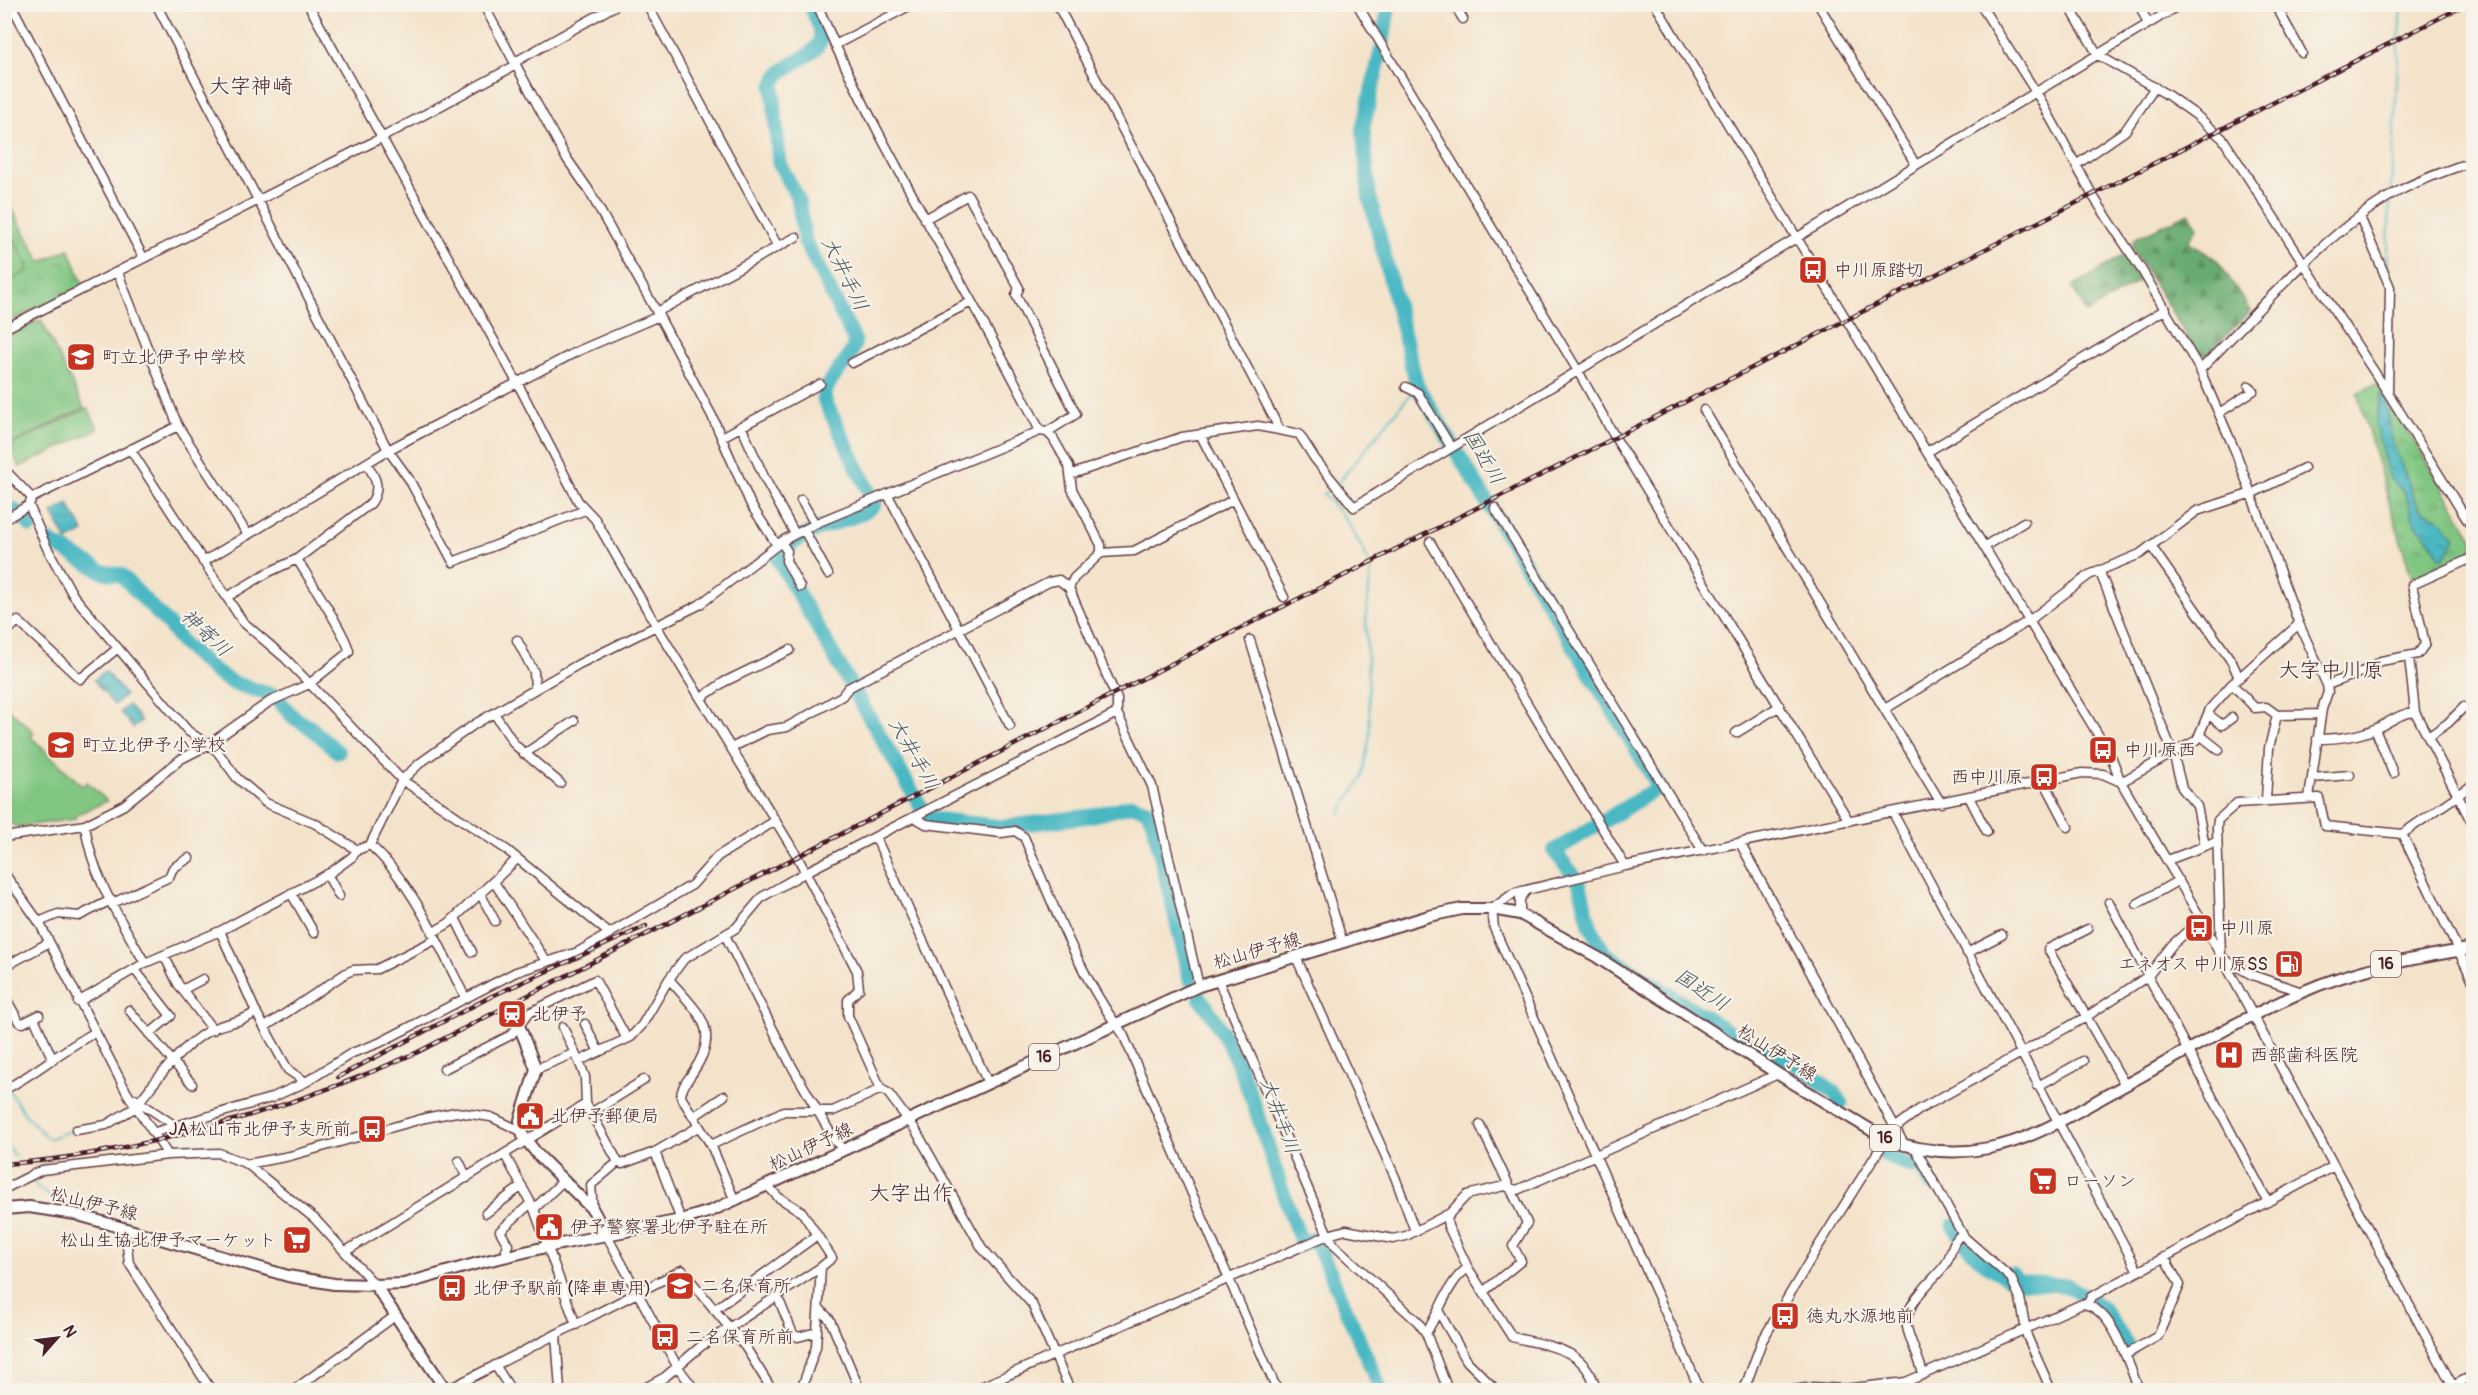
<svg xmlns="http://www.w3.org/2000/svg" width="2478" height="1395" font-family="Pangolin,'Klee One',sans-serif">
<style>
.forest{fill:url(#forest-firs);stroke:#59654d;stroke-width:1.5}
.park{fill:url(#park-tufts);stroke:#657256;stroke-width:1.5}
.pitch{fill:#80c681;stroke:#657256;stroke-width:1.5}
.water{fill:url(#water-ripples);stroke:#4a6c77;stroke-width:1.5}
.lines{fill:none;stroke-linecap:round;stroke-linejoin:round}
.stream{stroke:#4ab8c3;stroke-width:2}
.river{stroke:#4ab8c3;stroke-width:15}
.minor-casing{stroke:#643c43;stroke-width:11}
.major-casing{stroke:#643c43;stroke-width:14}
.minor{stroke:#fff;stroke-width:8}
.major{stroke:#fff;stroke-width:10}
.rail-casing{stroke:#4a1f2b;stroke-width:4.5}
.rail{stroke:#f7f3e8;stroke-width:2;stroke-dasharray:7;stroke-linecap:butt}
.labels{text-anchor:middle;dominant-baseline:central;stroke-width:4.5;stroke-linejoin:round;paint-order:stroke}
.shield{fill:#f7f3e8;stroke:#7e5f64;stroke-width:1.5}
.shield-label{font-size:16px;font-weight:bold;fill:#4a1f2b}
.poi-label{font-size:18px;fill:#4a1f2b;stroke:#f7f3e8;text-anchor:start}
.street-label{font-size:18px;fill:#4a1f2b;stroke:#f7f3e8}
.water-label{font-size:20px;font-style:italic;fill:#4a5560;stroke:#f7f3e8}
.quarter-label{font-size:21px;fill:#4a1f2b;stroke:#f7f3e8}
</style>
<defs>
<pattern id="forest-firs" width="22" height="20" patternUnits="userSpaceOnUse" patternTransform="scale(1.5)"><rect width="22" height="20" fill="#68ab6f"/><path d="M5 1l3.5 6h-7zM16 11l3.5 6h-7z" fill="#588b5b"/></pattern>
<pattern id="park-tufts" width="24" height="20" patternUnits="userSpaceOnUse" patternTransform="scale(1.5)"><rect width="24" height="20" fill="#80c681"/><path d="M3 7l-1-3M5 7V3M7 7l1-3M15 17l-1-3M17 17v-4M19 17l1-3" fill="none" stroke="#6ba06a"/></pattern>
<pattern id="water-ripples" width="26" height="14" patternUnits="userSpaceOnUse" patternTransform="scale(1.5)"><rect width="26" height="14" fill="#4ab8c3"/><path d="M2 4q2-2 4 0t4 0M15 11q2-2 4 0t4 0" fill="none" stroke="#40959f"/></pattern>
</defs>
<rect width="100%" height="100%" fill="#f7f3e8"/>
<filter id="ink" filterUnits="userSpaceOnUse"><feTurbulence type="fractalNoise" baseFrequency=".0167" numOctaves="2"/><feDisplacementMap in="SourceGraphic" scale="12" xChannelSelector="R" yChannelSelector="G"/><feConvolveMatrix kernelMatrix="1 2 1 2 8 2 1 2 1" color-interpolation-filters="sRGB"/></filter>
<filter id="wash" filterUnits="userSpaceOnUse"><feTurbulence type="fractalNoise" baseFrequency=".008" numOctaves="4" result="noise"/><feDisplacementMap in="SourceGraphic" scale="24" xChannelSelector="R" yChannelSelector="G"/><feGaussianBlur stdDeviation="1.35" result="paint"/><feColorMatrix in="noise" values="0 0 0 0 0 0 0 0 0 0 0 0 0 0 0 0 0 1.4 0 .05"/><feComposite in="paint" operator="in"/></filter>
<g filter="url(#wash)">
<rect width="100%" height="100%" fill="#f4e3cb"/>
<path class="forest" d="M2189 213 2198 227 2188 242 2217 260 2251 311 2206 355 2200 357 2132 248 2134 239Z
M2125 254 2142 279 2087 313 2072 287Z"/>
<path class="park" d="M4 194 41 262 69 249 84 286 4 324Z
M2379 383 2473 538 2472 553 2412 579 2357 393Z"/>
<path class="pitch" d="M8 234 14 238 29 270 5 284V235Z
M41 320 84 408 5 447V338Z
M88 408 98 429 20 467 9 446Z
M4 705 34 732 31 737 82 786 87 782 107 801 76 815 75 819 17 827 5 820Z"/>
<path class="water" d="M2382 392 2386 400 2392 441 2417 504C2422 514 2430 512 2438 518 2445 523 2447 530 2455 536V540L2444 558H2440L2436 548 2414 522 2405 492 2392 481 2387 471 2375 424Z
M68 504 84 532 67 541 52 513Z
M105 671 125 695 114 705 94 680Z
M128 705 141 721 133 728 120 712Z"/>
<g class="lines">
<path class="stream" d="M2391 190 2401 4
M2387 270 2390 201
M1338 483 1412 392
M1334 486 1323 494 1345 518 1365 553 1371 571 1366 618 1370 734 1362 778 1340 813
M9 1090 24 1113 48 1139 70 1131
M4 1141 16 1157
M31 1179C46 1198 51 1197 73 1200"/>
<path class="river" d="M810 4 820 28 821 40C811 62 780 62 773 86L779 163 798 198 805 241 855 341C851 365 826 375 824 399L872 498
M1383 41 1389 4
M1381 51 1363 127 1369 195 1417 386 1659 787 1602 822
M4 504 20 514 31 526
M875 504C849 527 804 521 778 559L921 807 927 817 934 819 1003 827 1090 816 1133 805 1147 810 1153 822 1190 979
M49 541 103 572 121 575 168 624 183 644 218 674 233 683 275 696 293 717 311 728 338 752
M1572 873 1554 851 1597 825
M1579 882 1590 925 1604 953 1751 1046 1793 1062 1834 1092 1841 1102
M1200 998C1254 1069 1267 1162 1302 1243L1315 1239
M1884 1154 1910 1166H1921L1930 1184
M1954 1225C1965 1247 1985 1266 2007 1277
M1317 1243 1381 1390
M2012 1274 2017 1281 2069 1286 2088 1298
M2090 1299 2103 1309 2130 1349"/>
</g>
</g>
<g filter="url(#ink)">
<g class="lines">
<g class="minor-casing">
<path id="minor" d="M11 4 143 257
M156 4 388 450 409 479 453 562 585 510
M308 4 518 384 578 501 595 519 657 627 797 856 857 971 859 989 848 1000V1016L881 1089 888 1093 915 1129 982 1248 1032 1304 1070 1390
M483 4 565 156 588 189 659 316 712 416 751 505 777 545
M647 4 777 245
M817 4C880 152 969 287 1040 431
M1057 4 1280 430
M1357 4 1578 371 1616 439 1849 821
M1454 4 1463 19
M1655 4 2111 756 2121 782 2201 919 2455 1390
M1818 4 1916 165
M1980 4 2039 97 2093 196 2143 272 2200 370 2236 453 2299 624 2327 685 2328 692 2322 709 2309 798
M2068 4 2098 55 2166 94 2196 115 2223 139 2390 396 2474 531
M2139 4 2148 24
M2275 4 2302 53
M835 45 913 4
M515 62 618 4
M2474 91V138
M2076 165 2125 131 2155 87
M2360 217 2390 287 2388 392
M925 219 968 195 1019 288 1016 295 1076 414 1047 432
M118 273 178 426 32 498 29 505 46 546 73 595 188 731 217 751 237 778 266 803 316 824 357 850
M657 312 796 237
M4 329 383 137 516 65
M852 363 971 302
M2200 370C2259 311 2323 233 2397 192 2421 179 2448 170 2474 161
M1406 387 1418 393 1451 447
M1704 410 1941 803
M2219 413 2253 391 2249 386
M178 426 248 535
M741 426 765 479 795 534
M1200 434 1284 597
M722 437 820 384
M130 449 243 622 285 658 402 780 507 850 610 934
M1927 452 2166 309
M4 469 32 498
M1072 474 1182 437 1258 426 1299 434 1315 459 1354 507 2181 4
M888 495 1010 726
M801 500 815 524
M1495 508 1703 851
M4 520 29 505
M804 530 828 574
M781 542 787 551 786 561 800 587
M1430 542 1625 866
M1985 546 2024 522
M2151 546 2232 662 2239 678
M1101 553 1134 551 1233 500
M203 562 388 450 578 351 659 316
M2099 570 2173 753 2182 788 2197 806 2205 846 2216 841
M227 597 267 573 297 559
M4 634 18 621 80 679 118 648
M517 640 534 672 535 689
M1250 640 1343 943
M2232 684 2255 708 2266 707 2277 715
M2327 685 2369 669 2381 661 2418 654 2425 644 2412 585 2474 557
M701 698 724 682 790 650
M1885 709 2030 620 2089 575 2140 554 2197 511 2255 492 2304 468
M2415 712 2474 827
M494 713 515 745 560 783
M2208 714 2222 725 2232 718
M2375 729 2393 773
M1736 733 1780 706
M2200 735 2219 750
M2428 737 2448 723 2464 707
M2317 739C2338 739 2357 737 2377 728 2390 722 2400 713 2415 712L2409 657
M731 748 767 730 787 727 842 696 848 688 1049 582 1059 580 1069 588
M524 754 574 721
M2312 778 2350 775
M2044 781 2068 827
M2121 782 2197 740 2210 709 2232 684 2299 624
M1969 797 1987 832
M2266 800 2269 748 2277 715 2321 714
M1893 813 2138 1271
M916 818 926 824 1001 833 1015 831 1024 837C1053 903 1079 976 1123 1034L1277 1390
M85 825C91 875 121 921 145 963
M2402 834 2474 983
M2402 834 2474 784
M4 837 85 825 124 805 181 759 208 745 269 702 309 684 349 652C350 641 306 574 297 559L371 503C381 488 376 478 367 464
M876 838 988 1083
M1740 843 1905 1146
M370 845C414 884 439 946 465 997
M2168 860 2205 846
M4 873 39 922 127 1093 168 1155 219 1153 247 1164 290 1156 425 1118 456 1112 491 1117 521 1131
M327 874 339 896
M494 882 546 961
M291 893 314 933
M481 895 495 921
M2109 902 2268 1202
M113 903 169 877 173 868 189 858
M2137 904 2179 880
M1520 914V899L1526 891
M455 918 472 952
M39 922 58 914 79 916 111 900
M2088 929 2048 949 2125 1085
M220 931 256 1012 283 1061 288 1070 306 1082
M432 933 449 923 517 859
M725 935 790 1063 835 1141 844 1150
M1967 953 2002 935
M164 955 178 984 213 1030
M1296 957 1395 1177 1415 1231
M2221 957 2217 827 2218 820 2237 803 2319 798 2325 826 2402 834
M2224 959 2252 975 2302 992
M4 967 48 943
M135 970 171 1016 149 1034
M669 979C697 1012 723 1029 693 1072 688 1080 681 1087 681 1097L711 1145 735 1201
M1218 980 1328 1235 1335 1246 1418 1322 1426 1333 1448 1390
M182 990 203 979
M4 995 19 1022 23 1023 39 1015
M78 1002 145 963 220 931 330 873 352 857 357 850 370 845 402 780 420 763 475 724 579 664 699 605 784 540 819 522 1040 431 1047 432 1053 438 1069 466 1072 489 1101 545V553L1074 578 1069 588 1117 699V713L1152 786 1199 986
M129 1010 192 1084
M34 1018 53 1060
M585 1024 599 1052
M265 1027 346 973 353 970 377 969 435 940
M563 1027 577 1058
M444 1069 511 1035 529 1013 595 980 627 1039
M536 1069 575 1053
M2038 1086 2083 1061
M4 1090C36 1073 62 1050 94 1033
M135 1099 177 1127
M139 1102C159 1077 180 1048 208 1031 223 1022 240 1024 256 1012
M586 1104 618 1162 622 1164 655 1152 698 1127
M591 1113 644 1080
M693 1117 724 1096
M1480 1125 1527 1223 1513 1246 1521 1261 1483 1292
M76 1130 106 1125 136 1107
M155 1132 271 1098 306 1082 352 1053 379 1043 516 972 578 952 692 885 718 856 775 821
M711 1145 784 1111H833L881 1089
M1915 1148 1964 1237 2011 1278 2020 1298 2027 1336 2051 1390
M655 1152 681 1220
M505 1155 534 1209 576 1325
M459 1161 467 1178
M247 1164 315 1219 375 1285
M768 1186 778 1197 802 1212 832 1258 821 1267 816 1347 801 1390
M4 1189 42 1170 168 1155
M534 1209 564 1180
M593 1210 591 1185 618 1162
M486 1213 522 1186
M1450 1213 1447 1220 1448 1226 1468 1268 1512 1337C1548 1346 1587 1348 1596 1390
M125 1228 129 1263 211 1390
M606 1234 677 1366 695 1390
M346 1251 586 1104 585 1077 579 1061 631 1037 642 1025 669 979 684 959 736 928 762 897 806 872 1117 713
M509 1256 506 1250 508 1245 500 1231 531 1203
M777 1295 793 1334 798 1337 817 1332
M2087 1305 2091 1297 2334 1166
M820 1309 830 1320 860 1390
M714 1310 816 1236
M1439 1312 1467 1361 1496 1390
M1426 1333C1439 1314 1449 1279 1468 1268
M556 1335 560 1390
M2125 1355 2158 1336 2180 1285 2164 1257
M495 1365 511 1390
M1923 1375C1920 1358 1910 1343 1907 1327 1903 1304 1933 1281 1945 1265 1953 1254 1950 1242 1962 1234
M2452 1386 2474 1375
M294 1390 395 1316
M447 1390 682 1270 746 1348 772 1390
M641 1390 665 1377 700 1347 821 1267
M974 1390 1328 1235 1346 1230 1393 1239 1406 1236 1450 1213 1467 1195 1504 1186 1517 1190 1778 1074
M1700 1390 1494 928 1492 909 1514 893 1625 866 2082 773 2103 774 2121 782
M1744 1390 1762 1341 1816 1250 1886 1139 1895 1128 1920 1109 2086 1017 2148 976 2172 945 2201 919
M1794 1390 1813 1387 1844 1389 1906 1382 2082 1304C2113 1306 2129 1367 2139 1390"/>
</g>
<g class="major-casing">
<path id="major" d="M520 1028 536 1069 520 1120 523 1136 538 1155 593 1210 606 1234
M4 1209 29 1207 75 1214 288 1276 334 1284 375 1285 404 1284 478 1263 546 1247 681 1220 711 1211 1199 986 1429 916 1462 909H1492L1520 914 1597 957 1778 1074 1886 1139C1919 1151 1954 1155 1989 1148 2032 1140 2071 1115 2109 1094 2173 1059 2236 1021 2302 992 2357 968 2415 958 2474 948
M375 1285 446 1390"/>
</g>
<use href="#minor" class="minor"/>
<use href="#major" class="major"/>
<g class="rail-casing">
<path id="rail" d="M338 1077 492 996 646 926
M4 1164C138 1155 296 1107 418 1052L1239 629 2467 4"/>
</g>
<use href="#rail" class="rail"/>
</g>
</g>
<defs>
<g id="bus-square" transform="scale(1.5)"><rect x="-9" y="-9" width="18" height="18" rx="4" fill="#c8321e" stroke="#f7f3e8"/><path d="M-5-6H5V4H4V6H2V4H-2V6H-4V4H-5ZM-3.5-4V0h7V-4ZM-3.5 1.2v1.5H-2V1.2ZM2 1.2v1.5H3.5V1.2Z" fill="#fff"/></g>
<g id="school-square" transform="scale(1.5)"><rect x="-9" y="-9" width="18" height="18" rx="4" fill="#c8321e" stroke="#f7f3e8"/><path d="M0-5L7-2L0 1L-7-2ZM-4 1L0 2.5L4 1V4Q0 6-4 4Z" fill="#fff"/></g>
<g id="fuel-square" transform="scale(1.5)"><rect x="-9" y="-9" width="18" height="18" rx="4" fill="#c8321e" stroke="#f7f3e8"/><path d="M-5.5-6h7V0h2V4h1.3V-2.5L3-4.5l.8-.8L6-3V5H2.5V1h-1V6h-7ZM-4.2-4.7v3.2H.2V-4.7Z" fill="#fff"/></g>
<g id="station-square" transform="scale(1.5)"><rect x="-9" y="-9" width="18" height="18" rx="4" fill="#c8321e" stroke="#f7f3e8"/><path d="M-3-6H3Q5-6 5-4V2Q5 4 3 4L4.5 6H3L1.5 4h-3L-3 6H-4.5L-3 4Q-5 4-5 2V-4Q-5-6-3-6ZM-3.5-4v3h7v-3ZM-3.5 1v1.5H-2V1ZM2 1v1.5H3.5V1Z" fill="#fff"/></g>
<g id="hospital-square" transform="scale(1.5)"><rect x="-9" y="-9" width="18" height="18" rx="4" fill="#c8321e" stroke="#f7f3e8"/><path d="M-5-5h3v3.5h4V-5h3V5h-3V1.5h-4V5h-3Z" fill="#fff"/></g>
<g id="civic-square" transform="scale(1.5)"><rect x="-9" y="-9" width="18" height="18" rx="4" fill="#c8321e" stroke="#f7f3e8"/><path d="M-.6-6.5H3V-4.5H.6V-3L4-1V1h2V6H-6V1h2V-1L-.6-3ZM-1.2 2.5V6h2.4V2.5Z" fill="#fff"/></g>
<g id="supermarket-square" transform="scale(1.5)"><rect x="-9" y="-9" width="18" height="18" rx="4" fill="#c8321e" stroke="#f7f3e8"/><path d="M-6-5.5h2.5l.6 2H6L4.5 2H-2.5L-4.4-4H-6ZM-1.5 3.2a1.3 1.3 0 1 0 .1 0ZM3 3.2a1.3 1.3 0 1 0 .1 0Z" fill="#fff"/></g>
</defs>
<g fill-rule="evenodd">
<use href="#bus-square" x="1813" y="270"/>
<use href="#school-square" x="81" y="357"/>
<use href="#school-square" x="61" y="745"/>
<use href="#bus-square" x="2103" y="750"/>
<use href="#bus-square" x="2044" y="777"/>
<use href="#bus-square" x="2199" y="928"/>
<use href="#fuel-square" x="2289" y="964"/>
<use href="#station-square" x="512" y="1014"/>
<use href="#hospital-square" x="2229" y="1055"/>
<use href="#civic-square" x="530" y="1116"/>
<use href="#bus-square" x="372" y="1129"/>
<use href="#supermarket-square" x="2043" y="1181"/>
<use href="#civic-square" x="549" y="1227"/>
<use href="#supermarket-square" x="297" y="1240"/>
<use href="#school-square" x="680" y="1286"/>
<use href="#bus-square" x="452" y="1288"/>
<use href="#bus-square" x="1785" y="1316"/>
<use href="#bus-square" x="665" y="1337"/>
</g>
<g class="labels">
<g class="shield">
<rect x="2371" y="951" width="30" height="26" rx="4.5"/>
<rect x="1029" y="1044" width="30" height="26" rx="4.5"/>
<rect x="1870" y="1125" width="30" height="26" rx="4.5"/>
</g>
<g class="shield-label">
<text x="2386" y="964">16</text>
<text x="1044" y="1057">16</text>
<text x="1885" y="1138">16</text>
</g>
<g class="poi-label">
<text x="1834" y="270">中川原踏切</text>
<text x="102" y="357">町立北伊予中学校</text>
<text x="82" y="745">町立北伊予小学校</text>
<text x="2124" y="750">中川原西</text>
<text x="2023" y="777" text-anchor="end">西中川原</text>
<text x="2220" y="928">中川原</text>
<text x="2268" y="964" text-anchor="end">エネオス 中川原SS</text>
<text x="533" y="1014">北伊予</text>
<text x="2250" y="1055">西部歯科医院</text>
<text x="551" y="1116">北伊予郵便局</text>
<text x="351" y="1129" text-anchor="end">JA松山市北伊予支所前</text>
<text x="2064" y="1181">ローソン</text>
<text x="570" y="1227">伊予警察署北伊予駐在所</text>
<text x="276" y="1240" text-anchor="end">松山生協北伊予マーケット</text>
<text x="701" y="1286">二名保育所</text>
<text x="473" y="1288">北伊予駅前 (降車専用)</text>
<text x="1806" y="1316">徳丸水源地前</text>
<text x="686" y="1337">二名保育所前</text>
</g>
<g class="street-label">
<text transform="translate(1257 951) rotate(-16)">松山伊予線</text>
<text transform="translate(1777 1053) rotate(32)">松山伊予線</text>
<text transform="translate(811 1147) rotate(-25)">松山伊予線</text>
<text transform="translate(94 1204) rotate(14)">松山伊予線</text>
</g>
<g class="water-label">
<text transform="translate(845 274) rotate(64)">大井手川</text>
<text transform="translate(1484 457) rotate(59)">国近川</text>
<text transform="translate(206 633) rotate(43)">神寄川</text>
<text transform="translate(914 754) rotate(60)">大井手川</text>
<text transform="translate(1702 990) rotate(33)">国近川</text>
<text transform="translate(1280 1116) rotate(70)">大井手川</text>
</g>
<g class="quarter-label">
<text x="251" y="86">大字神崎</text>
<text x="2331" y="670">大字中川原</text>
<text x="911" y="1193">大字出作</text>
</g>
</g>
<rect width="2478" height="1395" fill="none" stroke="#f7f3e8" stroke-width="24"/>
<g transform="translate(57 1338) rotate(62)" stroke="#f7f3e8" stroke-width="4.5" paint-order="stroke">
<path d="M0-4.5L10 22L0 15L-10 22Z" fill="#4a1f2b"/>
<text y="-9" font-size="16" font-weight="bold" text-anchor="middle" fill="#4a1f2b">N</text>
</g>
</svg>
